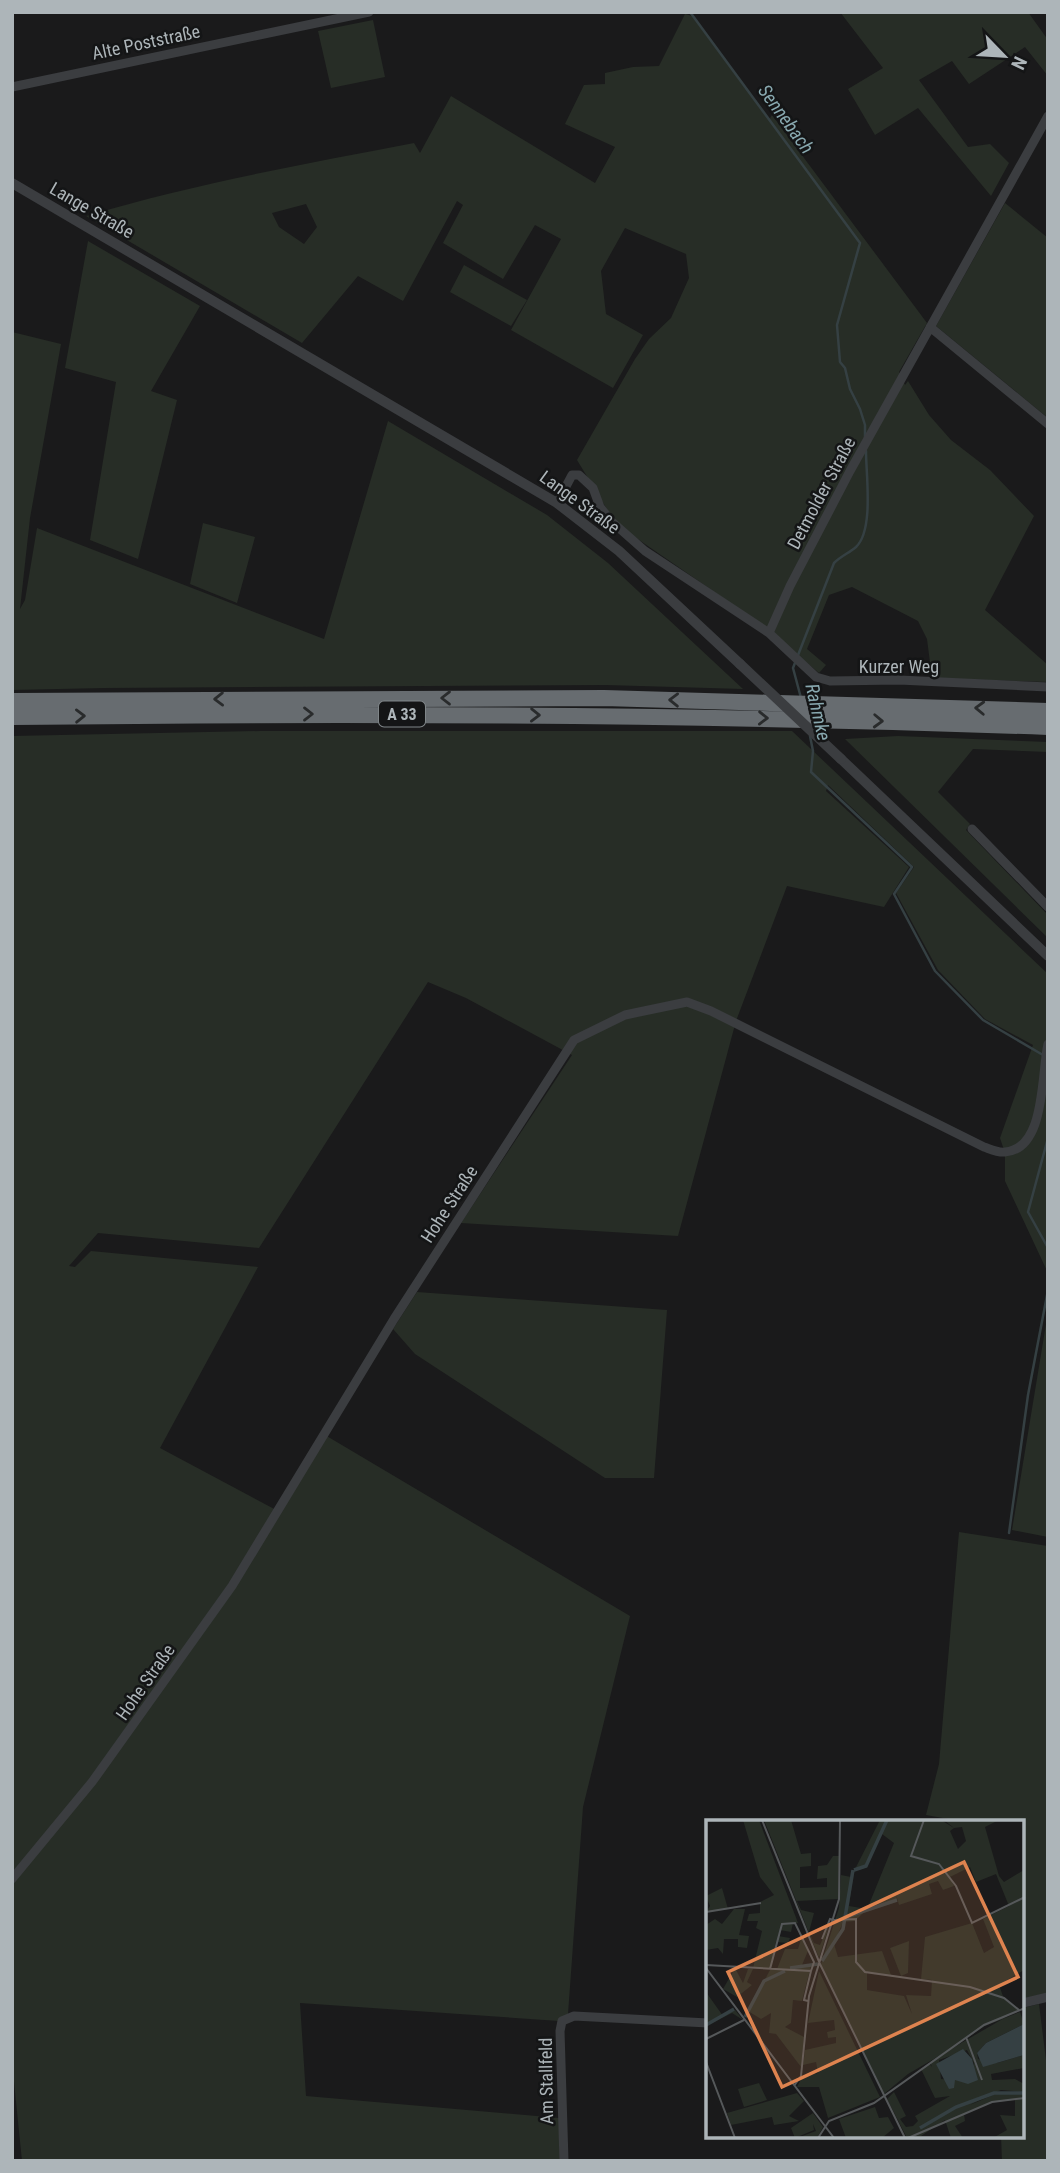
<svg xmlns="http://www.w3.org/2000/svg" width="1060" height="2173" font-family="'Roboto Condensed',sans-serif">
<style>
.green{fill:#272d26;fill-rule:evenodd}
.lines{fill:none;stroke-linecap:round;stroke-linejoin:round}
.stream{stroke:#354043;stroke-width:2.5}
.minor{stroke:#3b3d40;stroke-width:9}
.tertiary{stroke:#3b3d40;stroke-width:10}
.motorway{stroke:#676c70;stroke-width:16}
.tertiary-bridge{stroke:#3b3d40;stroke-width:10}
.oneway{stroke:#292b2c}
.labels{text-anchor:middle;dominant-baseline:central;stroke-width:5;stroke-linejoin:round;paint-order:stroke}
.shield{fill:#141516;stroke:#7f8588;stroke-width:2}
.shield-label{font-size:16px;font-weight:bold;fill:#adb5b9}
.street-label{font-size:18px;fill:#adb5b9;stroke:#141516}
.water-label{font-size:19px;font-style:italic;fill:#89a9b0;stroke:#141516}
.inset-river{fill:none;stroke:#354043;stroke-width:3.5}
.inset-road{fill:none;stroke:#55585a;stroke-width:2}
.view{fill:#de834f;fill-opacity:0.15;stroke:#de834f;stroke-width:3.5}
.inset-edge{fill:none;stroke:#adb5b9;stroke-width:3.5}
</style>
<rect width="100%" height="100%" fill="#1a1a1b"/>
<path class="green" d="M1028 12 1048 40V76L1025 47 969 84 952 61 919 80 968 147 990 144 1009 163 991 196 918 108 875 135 848 89 883 68 840 12Z
M685 14 692 16 769 120 772 115 927 323 899 372 905 385 908 381 929 415 951 440 990 470 1034 516 985 610 1048 665V682L932 678 927 639 918 621 852 587 829 595 807 649 826 665 819 673 758 622 616 524 577 460 635 359 649 339 671 318 689 278 686 254 625 228 601 271 606 314 643 335 613 388 511 330 561 239 535 225 503 279 443 243 463 205 457 201 403 301 358 276 302 343 86 216C194 184 304 164 414 143L420 153 451 96 595 183 615 147 565 124 584 85 605 84V73L633 67 659 66ZM306 204 317 227 304 244 279 227 272 213Z
M373 20 385 77 331 88 318 31Z
M1005 203 1048 238V418L936 326Z
M88 241 200 306 151 391 177 400 138 559 90 540 116 382 65 368Z
M464 265 527 300 511 326 450 292Z
M12 332 61 344 30 518 20 609 25 600 37 528 324 639 388 421 547 515 608 563 743 689 606 685 105 688 12 690Z
M203 523 255 537 237 603 190 584Z
M261 731H792L1048 974V1273L1005 1181V1153L1000 1138 1033 1045 985 1019 938 970 896 893 914 867 828 785 826 791 909 867 884 907 787 886 736 1021 678 1236 461 1223 572 1055 466 998 428 982 259 1248 98 1233 69 1266 75 1267 91 1251 258 1267 160 1448 278 1511 325 1435 630 1616 583 1807 568 2014 559 2021 300 2003 306 2096 559 2118 560 2161H22L12 2062V736Z
M898 736 1048 742V752L973 749 938 792 970 824 966 830 1048 915V938L845 739Z
M417 1292 667 1310 654 1478H605L415 1354 393 1329Z
M1048 1312V1537L1012 1530Z
M959 1532 1048 1546V1993L1023 1999V1821H959L926 1815 939 1764Z
M1039 2004 1048 2076V2161H1002L1001 2136H1023V2008Z"/>
<g class="lines">
<path class="stream" d="M690 12 860 243 837 325 840 362 845 368 850 389 860 409 865 425V437
M801 698 793 668 834 563C841 556 849 553 856 547 874 530 866 475 866 451
M810 736 813 751 811 772 912 867 894 894 935 971 983 1020 1043 1055
M1048 1138 1028 1212 1048 1248
M1009 1533 1028 1395 1048 1290"/>
<path class="minor" d="M12 87 369 12
M930 327 1048 424
M557 503 572 475H579L593 488 600 507 611 521 645 551 769 633 790 586 850 471 1048 116
M769 633 816 677 830 681 899 680 1048 687
M972 829 1048 907
M12 1879 92 1782 232 1586 394 1319 574 1040 625 1015 687 1002 711 1011 984 1147C990 1149 998 1153 1005 1152 1046 1149 1041 1074 1048 1044
M1023 2003 1048 1997
M564 2161 560 2031 562 2021 574 2016 708 2023"/>
<path class="tertiary" d="M12 183 557 503 619 551 740 664
M841 759 1048 956"/>
<path class="motorway" d="M12 701 604 698 1048 711
M12 717C358 713 703 714 1048 727"/>
<path class="tertiary-bridge" d="M740 664 841 759"/>
</g>
<defs><path id="oneway-chevron" d="M-2-3.5L2.5 0L-2 3.5" fill="none" stroke-width="1.6" stroke-linecap="round" stroke-linejoin="round" transform="scale(1.75)"/></defs>
<g class="oneway">
<use href="#oneway-chevron" transform="translate(446 698) rotate(180)"/>
<use href="#oneway-chevron" transform="translate(219 699) rotate(179)"/>
<use href="#oneway-chevron" transform="translate(674 700) rotate(-179)"/>
<use href="#oneway-chevron" transform="translate(980 708) rotate(-178)"/>
<use href="#oneway-chevron" transform="translate(308 714)"/>
<use href="#oneway-chevron" transform="translate(535 715) rotate(1)"/>
<use href="#oneway-chevron" transform="translate(80 716) rotate(-1)"/>
<use href="#oneway-chevron" transform="translate(763 718) rotate(1)"/>
<use href="#oneway-chevron" transform="translate(878 721) rotate(2)"/>
</g>
<g class="labels">
<rect class="shield" x="379" y="701.5" width="46" height="25" rx="5"/>
<g class="shield-label">
<text x="402" y="714">A 33</text>
</g>
<g class="street-label">
<text transform="translate(146 42) rotate(-12)">Alte Poststraße</text>
<text transform="translate(92 210) rotate(30)">Lange Straße</text>
<text transform="translate(821 493) rotate(-62)">Detmolder Straße</text>
<text transform="translate(580 502) rotate(36)">Lange Straße</text>
<text x="899" y="666">Kurzer Weg</text>
<text transform="translate(449 1204) rotate(-57)">Hohe Straße</text>
<text transform="translate(145 1682) rotate(-55)">Hohe Straße</text>
<text transform="translate(546 2081) rotate(-91)">Am Stallfeld</text>
</g>
<g class="water-label">
<text transform="translate(786 119) rotate(54)">Sennebach</text>
<text transform="translate(818 712) rotate(77)">Rahmke</text>
</g>
</g>
<g transform="translate(706 1820)">
<rect width="318" height="318" fill="#1a1a1b"/>
<path d="M37 0H53L92 103H87L85 112 74 110 72 116 84 118 82 123 70 122 64 149 47 148 56 111 50 108 52 101H41L43 94 54 93V82L68 75 54 57ZM58 0H85L95 34 105 33V46L94 47V68L121 67V58L111 59 112 46 121 45 127 36H133L132 79 91 81 95 90 108 93 103 112 108 123 114 125 125 100 113 138ZM174 0H235L248 8 244 11 252 29 260 21 256 7 248 8 238 0H293L279 7 293 56 298 62 318 50V150L293 165 298 179 312 190 202 254 178 274 115 144 133 88 135 55 145 57ZM176 14 188 23 162 87 191 80 190 75 193 85 226 74 223 64 232 61 237 70 248 66 244 57 264 47 270 62 290 54 303 86 277 99 288 127 278 133 266 103 219 117 215 159 226 160 225 176 200 175 206 194 198 176 161 170V152L185 155 176 131 132 137 128 124 137 102 149 101 161 89 143 86 148 50 157 49ZM16 68 22 89 0 92 4 86 0 76ZM28 89H39L33 115 43 116 41 128 32 127V119H18L17 134 12 128 0 130V105L9 99 16 104ZM96 116 102 131 96 145 105 146 96 181 87 180 85 203 79 207 98 217 95 247 70 214 63 213 65 193 55 199 42 191 64 150 71 149 79 129H92ZM203 121 202 153 195 156 184 128ZM29 148 37 163 42 149H47L41 162 46 165 31 177 17 169ZM113 151 174 277 122 298 113 267H91L96 257 112 253 110 242 97 245 99 230 130 223V217L122 218 121 212 129 210 128 200 102 203ZM0 172 17 196 29 190 37 200 26 193 0 206ZM314 192 318 204 280 223 271 233 272 239 291 243 318 235V248L285 254 286 260 309 259 318 264V272L295 270 283 275 264 285 294 272 318 273V318H287L301 310 294 295 309 296V280L287 282 258 294 259 301 249 306 257 318H245L239 300 215 316 201 318 181 279 188 272 200 296 194 299 200 307 207 306 212 301 209 296 244 276 229 278 215 249 223 243 226 247 224 242 279 206ZM261 230 268 243 265 261 235 259 233 240ZM53 263 61 280 38 287 32 269ZM91 273 98 281 83 296 93 301 68 305 66 297 25 305 21 293ZM169 287 173 298 182 297 188 308 176 318H140L133 299ZM107 293 117 307 111 318H91L110 311 107 304 108 310 89 318 85 308Z" fill="#272d26" fill-rule="evenodd"/>
<path d="M318 204V235L277 247 271 233 280 223ZM257 229 266 239 272 260 262 264 249 260 248 268 243 269 230 244Z" fill="#354043"/>
<path class="inset-river" d="M148 50 160 46 181 0M140 97 191 80M116 141 137 109 147 50M84 148 112 144M39 197 58 161 79 151M0 205 28 189M214 308 250 287 288 273H319"/>
<path class="inset-road" d="M56 0 114 144 199 318M218 0 205 36 233 44 250 66 266 103 319 77M0 92 55 83M128 100 150 99V142L159 152 264 167 298 178 313 190M116 119 124 99 128 100M0 145 105 151 98 180 102 181M0 148 128 318M64 149 76 104 89 103 108 142 105 151M260 217 276 260M0 219 38 200M0 242 29 318M88 266 95 256 103 176 133 79 134 0M112 318 123 301 168 283 278 205 319 188M202 318 286 282 319 278"/>
<path class="view" d="M258 42 312 157 76 267 22 152Z"/>
<rect width="318" height="318" class="inset-edge"/>
</g>
<rect width="1060" height="2173" fill="none" stroke="#adb5b9" stroke-width="28"/>
<g transform="translate(1004 56) rotate(115)" stroke="#141516" stroke-width="5" paint-order="stroke">
<path d="M0-5L12 26L0 18L-12 26Z" fill="#adb5b9"/>
<text y="-10" font-size="19" font-weight="bold" text-anchor="middle" fill="#adb5b9">N</text>
</g>
</svg>
